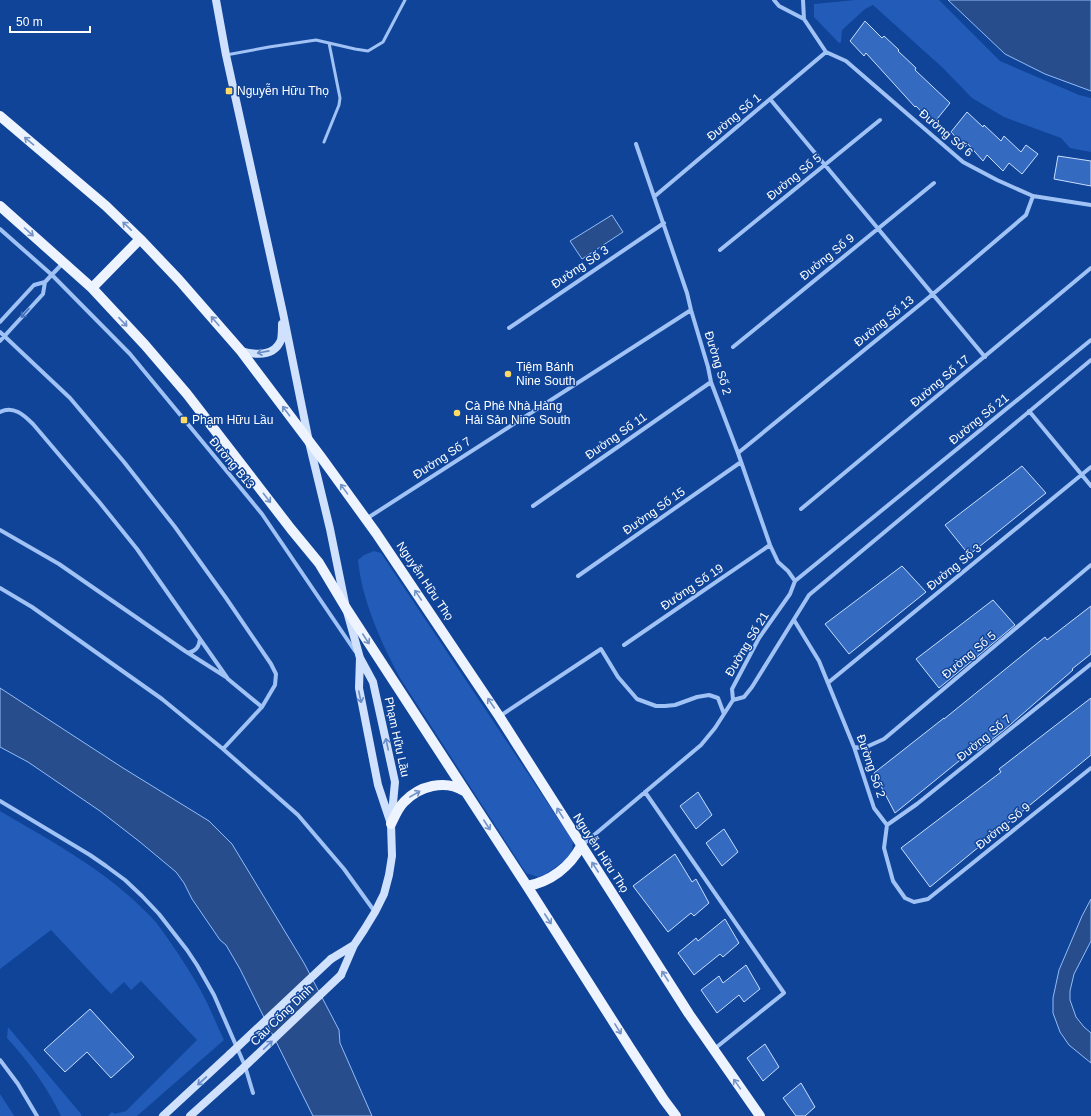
<svg xmlns="http://www.w3.org/2000/svg" width="1091" height="1116" font-family="Helvetica,sans-serif">
<style>
.green{fill:#225cb8}
.water{fill:#274d8c;stroke:#92bcf8}
.building{fill:#346abf;stroke:#c9defe}
.lines{fill:none;stroke-linecap:round;stroke-linejoin:round}
.service{stroke:#a0c2f5;stroke-width:3}
.minor{stroke:#a0c2f5;stroke-width:4}
.secondary{stroke:#d0e1fd;stroke-width:8}
.primary{stroke:#eef4ff;stroke-width:10}
.secondary-bridge{stroke:#d0e1fd;stroke-width:8}
.oneway{stroke:#7393c7}
.oneway2{stroke:#4270b9}
.oneway3{stroke:#668bc6}
.poi-dot{fill:#ffdb64;stroke:#0f4499;stroke-width:1.5}
.labels{text-anchor:middle;dominant-baseline:central;stroke-width:3;stroke-linejoin:round;paint-order:stroke}
.poi-label{font-size:12px;fill:#fff;stroke:#0f4499;text-anchor:start}
.street-label{font-size:12px;fill:#fff;stroke:#0f4499}
</style>
<rect width="100%" height="100%" fill="#0f4499"/>
<path class="green" d="M855 0H939L1000 61 1079 95 1091 98V152L1070 148 1061 138 1004 117 972 98 943 68 873 5 865 9 842 30 841 42 839 43 814 17V4Z
M374 551 381 553 573 841 572 852 564 861 545 875 538 877 526 873 400 678C381 642 362 601 358 560L364 555Z
M0 811C54 843 108 871 152 918 158 924 163 932 168 939 180 956 191 973 201 991 210 1007 216 1024 224 1040L137 1116H108L112 1112 115 1114 126 1111 197 1040 141 981 131 990 124 982 111 994 51 930 0 969Z
M8 1027 81 1114V1116H61C47 1087 29 1062 7 1038Z
M0 1094 13 1114 14 1116H0Z"/>
<path class="water" d="M948 0H1091V91L1045 74 1005 54Z
M612 215 623 232 582 259 570 241Z
M0 688 123 768 209 821 232 844 304 963 339 1030 340 1043 372 1116H313L240 969 226 945 220 940 192 899 184 883 176 872 140 842 100 811 28 762 0 747Z
M1091 899V941L1074 974 1070 991V1000L1076 1017 1084 1027 1091 1033V1063L1069 1045 1060 1032 1053 1013V998L1059 970 1082 916Z"/>
<path class="building" d="M865 21 882 38 884 36 899 50 898 51 916 68 915 70 950 103 933 124 916 106 915 107 866 53 864 56 850 41Z
M967 112 983 127 984 125 1001 141 1004 136 1021 152 1026 145 1038 154 1022 174 1009 163 1003 171 987 155 983 161 968 144 965 147 951 132Z
M1058 156 1091 161V186L1054 179Z
M1022 466 1046 493 969 555 945 525Z
M902 566 926 592 849 654 825 624Z
M993 600 1015 625 939 688 916 659Z
M1091 606V654L1072 669 1073 670 1004 730 977 751 975 748 895 813 874 773 944 718V719L1045 637 1047 640Z
M1091 698V755L930 887 901 848 1001 772 999 769Z
M698 792 712 815 696 829 680 806Z
M724 829 738 852 722 866 706 843Z
M675 854 692 882 696 879 709 903 694 916 691 913 668 932 633 886Z
M725 919 739 943 723 957 720 954 694 975 678 953 696 938 698 941Z
M746 965 760 989 744 1002 739 995 717 1013 701 990 719 976 723 983Z
M90 1009 134 1057 111 1078 87 1052 65 1072 44 1050Z
M765 1044 779 1067 763 1081 747 1058Z
M801 1083 815 1107 805 1116H796L783 1098Z"/>
<g class="lines">
<path class="service" d="M226 55 269 47 316 40 355 49 368 51 383 42 405 0
M324 142 339 105 340 98 329 43"/>
<path class="minor" d="M774 0 779 6 804 19
M803 0 804 19 826 52
M826 52 846 61 963 162 997 180 1033 196 1091 205
M770 99 985 357
M636 144 687 293 691 310 708 367 711 382 738 453 770 545 778 562 788 571 795 581
M655 196 826 52
M0 229 52 275 130 354 262 514 355 651
M720 250 880 120
M0 322 34 285 45 282
M509 328 664 223
M0 332 70 398 124 462 175 527 226 598 271 664 276 674 275 685 262 707 223 749
M0 341 43 294 45 282 63 263
M733 347 934 183
M1029 411 1091 486
M0 412C13 405 24 415 33 424L100 503 137 549 228 679 262 707
M738 453 933 294 1026 215 1033 196
M533 506 711 382
M801 509 1091 268
M366 519 691 310
M0 530 59 564 185 651 226 677
M578 576 741 462
M0 588 32 607 162 699 223 749 298 815 344 869 375 912
M794 620 819 661 854 747 874 808 887 825 884 848 893 881 905 898 914 902 928 899 1091 768
M624 645 770 545
M188 653C196 651 199 647 200 639
M829 682 1091 467
M733 700 732 689 759 638 790 594 795 581 1091 340
M733 700 744 697 752 687 809 595 1091 360
M500 716 601 649 618 677 637 699 656 706H665L675 705 697 697 709 695 718 698 724 714
M854 747 864 748 884 739 1091 565
M645 792 784 993 713 1050
M0 801 90 855 106 866 125 880 142 896 159 914 187 950 197 965 214 995 245 1066 253 1093
M887 825 917 804 1091 664
M581 846 701 745 715 728 733 700
M0 1060 18 1084 37 1116"/>
<path class="secondary" d="M216 0 226 55 283 313 309 442 330 529 346 608 360 658 373 682 395 782 391 824 392 856 389 875 384 894 375 912 364 930 354 945 341 975
M241 351C255 355 274 357 281 340 282 335 282 329 282 324
M360 658 359 688 378 785 390 821
M331 959 354 945
M163 1116 230 1054
M190 1116 240 1071"/>
<path class="primary" d="M0 116 106 206 140 239 179 280 241 351 321 457 376 533 499 716 689 1014 760 1116
M0 206 92 288 145 345 187 394 291 529 319 563 346 608 527 886 630 1048 664 1100 676 1116
M92 288 140 239
M391 824C395 816 398 808 404 802 419 786 445 779 464 791
M527 886C550 882 570 867 581 846"/>
<path class="secondary-bridge" d="M230 1054 331 959
M240 1071 341 975"/>
</g>
<defs><path id="oneway-shaft" d="M-6 0H5M1.5-3L5.5 0L1.5 3" fill="none" stroke-width="1.6" stroke-linecap="round" stroke-linejoin="round"/></defs>
<g class="oneway">
<use href="#oneway-shaft" transform="translate(29 141) rotate(-140)"/>
<use href="#oneway-shaft" transform="translate(127 226) rotate(-136)"/>
<use href="#oneway-shaft" transform="translate(29 232) rotate(42)"/>
<use href="#oneway-shaft" transform="translate(215 321) rotate(-131)"/>
<use href="#oneway-shaft" transform="translate(123 322) rotate(47)"/>
<use href="#oneway-shaft" transform="translate(286 411) rotate(-127)"/>
<use href="#oneway-shaft" transform="translate(344 489) rotate(-126)"/>
<use href="#oneway-shaft" transform="translate(267 498) rotate(52)"/>
<use href="#oneway-shaft" transform="translate(418 595) rotate(-124)"/>
<use href="#oneway-shaft" transform="translate(366 639) rotate(57)"/>
<use href="#oneway-shaft" transform="translate(491 703) rotate(-124)"/>
<use href="#oneway-shaft" transform="translate(415 794) rotate(-30)"/>
<use href="#oneway-shaft" transform="translate(560 813) rotate(-122)"/>
<use href="#oneway-shaft" transform="translate(487 825) rotate(57)"/>
<use href="#oneway-shaft" transform="translate(595 867) rotate(-123)"/>
<use href="#oneway-shaft" transform="translate(548 919) rotate(57)"/>
<use href="#oneway-shaft" transform="translate(665 976) rotate(-123)"/>
<use href="#oneway-shaft" transform="translate(618 1029) rotate(58)"/>
<use href="#oneway-shaft" transform="translate(737 1084) rotate(-125)"/>
</g>
<use class="oneway2" href="#oneway-shaft" transform="translate(25 313) rotate(132)"/>
<g class="oneway3">
<use href="#oneway-shaft" transform="translate(263 352) rotate(169)"/>
<use href="#oneway-shaft" transform="translate(360 697) rotate(78)"/>
<use href="#oneway-shaft" transform="translate(387 744) rotate(-102)"/>
<use href="#oneway-shaft" transform="translate(268 1045) rotate(-44)"/>
<use href="#oneway-shaft" transform="translate(202 1081) rotate(137)"/>
</g>
<g class="poi-dot">
<rect x="225" y="87" width="8" height="8" rx="2"/>
<circle cx="508" cy="374" r="4"/>
<circle cx="457" cy="413" r="4"/>
<rect x="180" y="416" width="8" height="8" rx="2"/>
</g>
<g class="labels">
<g class="poi-label">
<text x="237" y="91">Nguyễn Hữu Thọ</text>
<text x="516" y="367">Tiệm Bánh<tspan x="516" dy="14">Nine South</tspan></text>
<text x="465" y="406">Cà Phê Nhà Hàng<tspan x="465" dy="14">Hải Sản Nine South</tspan></text>
<text x="192" y="420">Phạm Hữu Lầu</text>
</g>
<g class="street-label">
<text transform="translate(734 117) rotate(-40)">Đường Số 1</text>
<text transform="translate(946 133) rotate(40)">Đường Số 6</text>
<text transform="translate(794 177) rotate(-39)">Đường Số 5</text>
<text transform="translate(827 257) rotate(-39)">Đường Số 9</text>
<text transform="translate(580 267) rotate(-34)">Đường Số 3</text>
<text transform="translate(884 321) rotate(-39)">Đường Số 13</text>
<text transform="translate(718 363) rotate(73)">Đường Số 2</text>
<text transform="translate(940 381) rotate(-40)">Đường Số 17</text>
<text transform="translate(979 419) rotate(-39)">Đường Số 21</text>
<text transform="translate(616 436) rotate(-35)">Đường Số 11</text>
<text transform="translate(442 458) rotate(-33)">Đường Số 7</text>
<text transform="translate(232 463) rotate(50)">Đường B13</text>
<text transform="translate(654 511) rotate(-35)">Đường Số 15</text>
<text transform="translate(954 567) rotate(-39)">Đường Số 3</text>
<text transform="translate(425 581) rotate(56)">Nguyễn Hữu Thọ</text>
<text transform="translate(692 587) rotate(-34)">Đường Số 19</text>
<text transform="translate(747 644) rotate(-59)">Đường Số 21</text>
<text transform="translate(969 655) rotate(-40)">Đường Số 5</text>
<text transform="translate(397 737) rotate(78)">Phạm Hữu Lầu</text>
<text transform="translate(984 738) rotate(-39)">Đường Số 7</text>
<text transform="translate(871 766) rotate(71)">Đường Số 2</text>
<text transform="translate(1003 826) rotate(-39)">Đường Số 9</text>
<text transform="translate(601 853) rotate(57)">Nguyễn Hữu Thọ</text>
<text transform="translate(282 1015) rotate(-44)">Cầu Cống Dinh</text>
</g>
</g>
<path d="M10 26v6h80v-6" fill="none" stroke="#ffffff" stroke-width="2"/>
<text x="16" y="26" font-size="12" fill="#ffffff" stroke="#0f4499" stroke-width="3" paint-order="stroke">50 m</text>
</svg>
